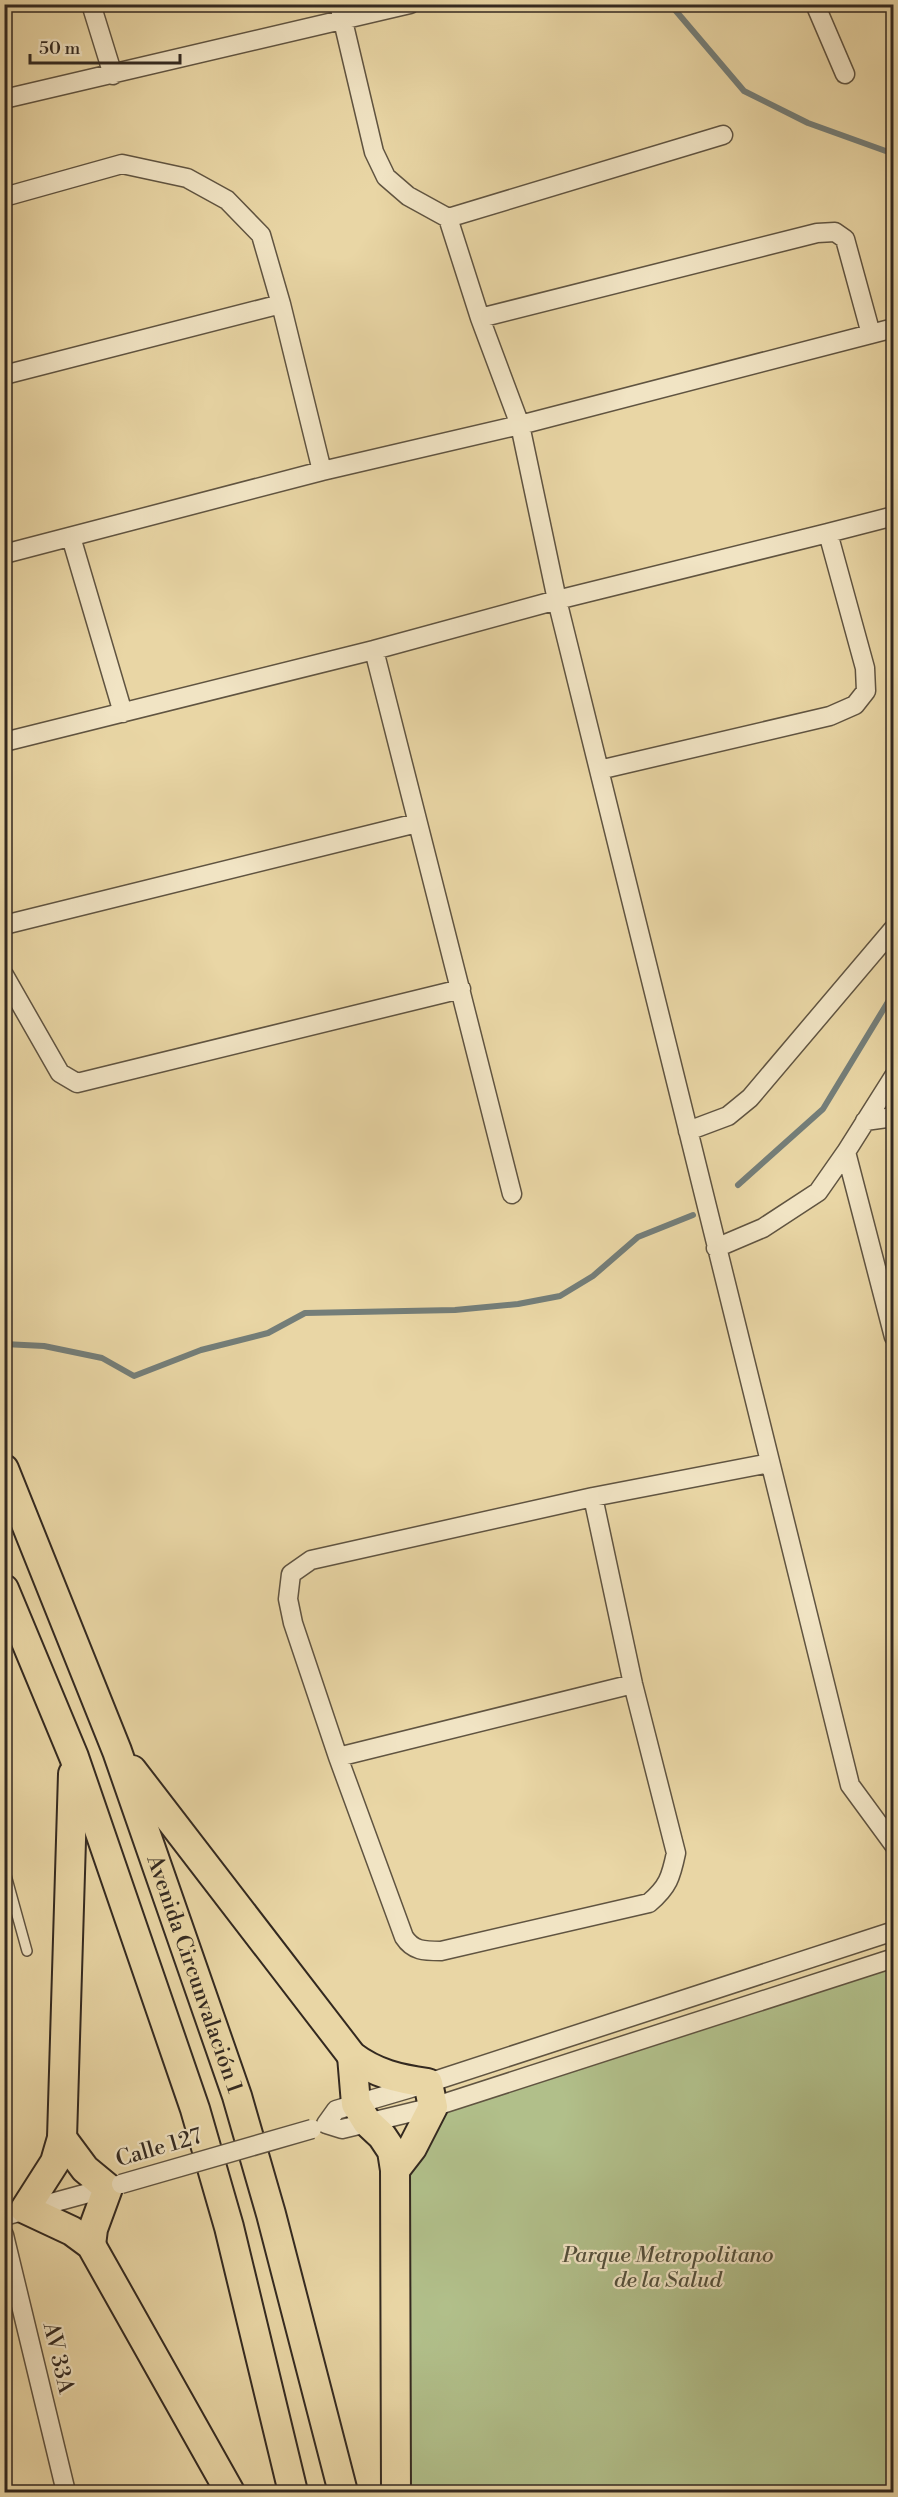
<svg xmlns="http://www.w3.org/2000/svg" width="898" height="2497" font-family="'Libre Bodoni',serif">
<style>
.green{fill:#b1bf8a;stroke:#727455;stroke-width:1.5}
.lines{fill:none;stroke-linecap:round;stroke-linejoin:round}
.stream{stroke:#747e79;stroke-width:6}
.lane-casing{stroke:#605441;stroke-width:12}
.street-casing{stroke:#605441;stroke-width:21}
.primary-casing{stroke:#332920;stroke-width:32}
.lane{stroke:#f1e4c4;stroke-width:9}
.street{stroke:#f1e4c4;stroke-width:18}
.primary{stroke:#e9d6a5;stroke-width:28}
.street-bridge-casing{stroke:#605441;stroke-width:21;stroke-linecap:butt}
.street-bridge{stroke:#f1e4c4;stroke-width:18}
.labels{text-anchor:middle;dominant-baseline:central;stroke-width:4.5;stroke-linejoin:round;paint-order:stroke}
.street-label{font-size:22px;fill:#332920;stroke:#f1e4c4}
.park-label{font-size:22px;font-style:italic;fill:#524e3a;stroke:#f1e4c4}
</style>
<rect width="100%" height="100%" fill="#e9d6a5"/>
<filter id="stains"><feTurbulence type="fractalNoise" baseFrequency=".00333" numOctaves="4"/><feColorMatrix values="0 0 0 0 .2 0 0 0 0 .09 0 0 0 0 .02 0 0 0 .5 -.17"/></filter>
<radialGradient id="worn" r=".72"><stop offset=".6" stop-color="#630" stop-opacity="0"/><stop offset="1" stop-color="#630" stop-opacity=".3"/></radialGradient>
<path class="green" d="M893 1958V2492H396L395 2170 433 2107Z"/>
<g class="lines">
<path class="stream" d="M670 4 744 91 808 123 894 154
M738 1185 823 1109 894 992
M4 1344 44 1346 102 1358 134 1376 201 1350 268 1333 305 1313 455 1310 518 1304 560 1296 593 1276 638 1237 693 1215"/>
<g class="lane-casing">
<path id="lane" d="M4 1868 27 1951"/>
</g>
<g class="street-casing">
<path id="street" d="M91 4 113 75
M339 4 374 152 386 177 408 196 448 218 480 318 520 425 557 600 850 1785 894 1845
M815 4 845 74
M4 99 410 4
M4 197 122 164 187 178 227 200 261 235 281 304 322 471
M448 218 723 135
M480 318 817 233 835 232 845 239 871 334
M4 375 281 304
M71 537 123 713
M4 554 322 471 520 425 894 328
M374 650 557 600 828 533
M4 742 374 650 512 1194
M599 770 830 716 855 705 866 691 865 668 828 533 894 516
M4 925 417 823
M4 975 60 1073 77 1083 461 989
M894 1076 846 1152 894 1337
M865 1121 894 1117
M688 1131 728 1116 750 1098 894 928
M716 1248 763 1228 818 1192 846 1152
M593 1497 633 1684 676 1853C671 1877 668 1887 649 1903L441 1951C424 1951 413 1951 404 1937L338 1757 293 1623 288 1599 291 1574 311 1560 593 1497 770 1463
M338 1757 633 1684
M326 2124 336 2110 428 2083 894 1931
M326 2124 342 2129 433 2107 894 1958
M4 2216 114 2186
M4 2235 66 2492"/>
</g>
<g class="primary-casing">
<g id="primary">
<path id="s1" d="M4 1469 117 1751 237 2096 271 2214 343 2492"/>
<path d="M4 1589 74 1757 195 2109 229 2227 293 2492"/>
<path d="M132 1770 352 2056C376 2074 399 2079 428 2083L433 2107 412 2148 395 2170"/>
<path d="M73 1774 62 2138 55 2162 25 2209 72 2231 91 2245 230 2492"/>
<path d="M352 2056 356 2104 367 2122 382 2136 392 2151 395 2170 396 2492"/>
<path d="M62 2138 85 2169 108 2188 93 2229 91 2245"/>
</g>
</g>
<use href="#lane" class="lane"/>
<use href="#street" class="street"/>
<use href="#primary" class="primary"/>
<g class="street-bridge-casing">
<path id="street-bridge" d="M121 2184 312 2129"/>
</g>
<use href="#street-bridge" class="street-bridge"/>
</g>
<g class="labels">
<g class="street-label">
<text stroke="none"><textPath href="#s1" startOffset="540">Avenida Circunvalación 1</textPath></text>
<text transform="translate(159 2148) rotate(-16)">Calle 127</text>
<text transform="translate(58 2358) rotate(77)">AV 33A</text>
</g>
<g class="park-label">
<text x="668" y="2255">Parque Metropolitano<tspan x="668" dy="25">de la Salud</tspan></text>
</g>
</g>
<rect width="898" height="2497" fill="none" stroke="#e9d6a5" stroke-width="24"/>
<rect x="6" y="6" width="886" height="2485" fill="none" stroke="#332920" stroke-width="3"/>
<rect x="12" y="12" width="874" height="2473" fill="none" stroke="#332920" stroke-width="1.5"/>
<path d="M30 54v9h150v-9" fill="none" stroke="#332920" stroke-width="3"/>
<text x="39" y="54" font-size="18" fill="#332920" stroke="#f1e4c4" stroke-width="4.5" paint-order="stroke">50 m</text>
<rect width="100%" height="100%" filter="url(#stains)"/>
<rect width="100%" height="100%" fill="url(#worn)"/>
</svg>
